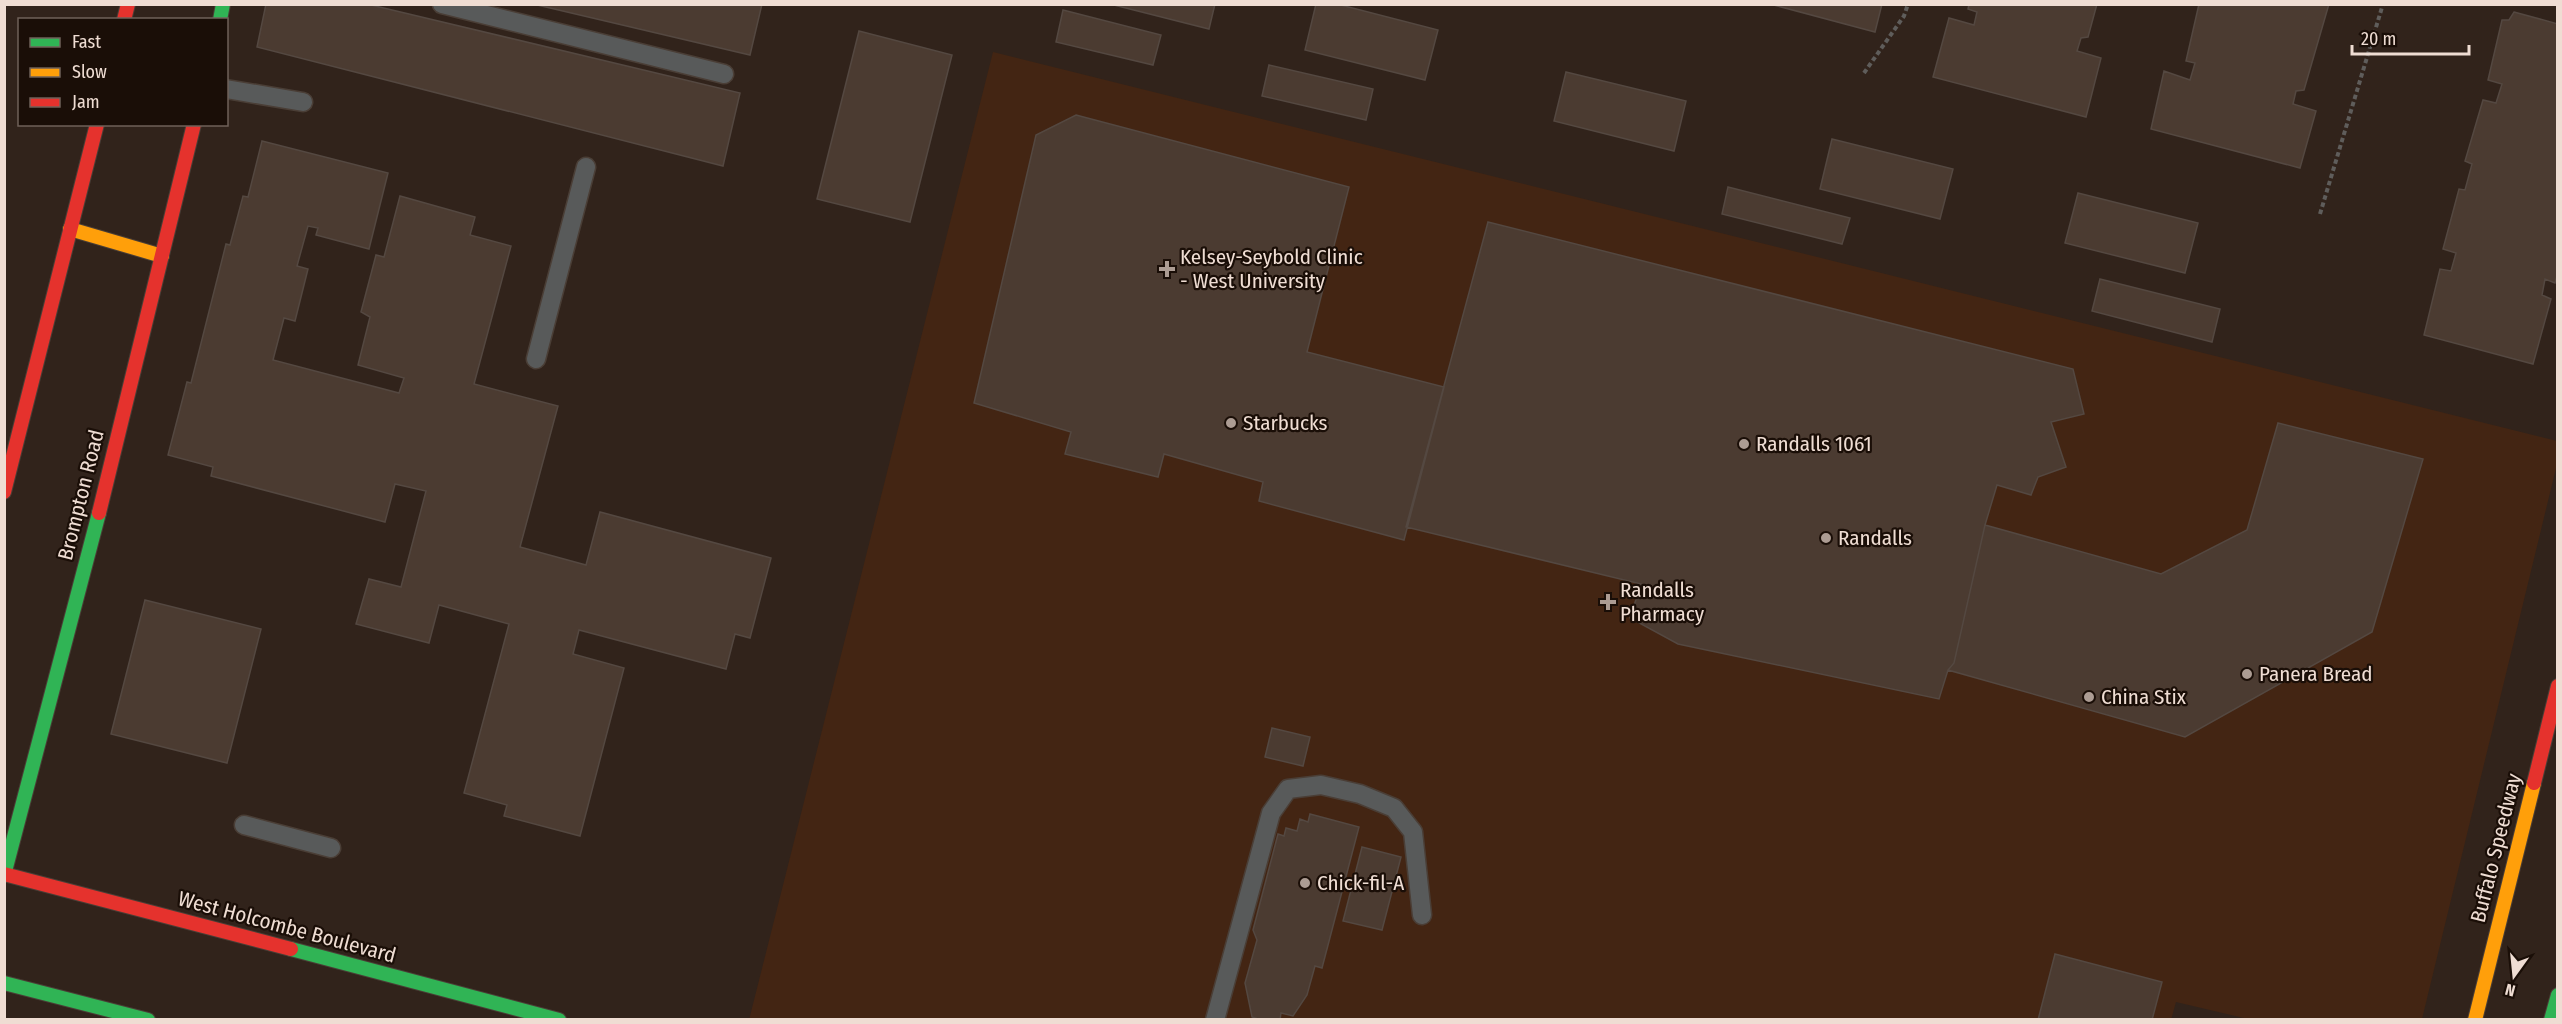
<svg xmlns="http://www.w3.org/2000/svg" width="2562" height="1024" font-family="'Fira Sans Condensed',sans-serif">
<style>
.built{fill:#432513}
.building{fill:#4b3b31;stroke:#544841;stroke-width:1.5}
.lines{fill:none;stroke-linecap:round;stroke-linejoin:round}
.lane-casing{stroke:#4a3e36;stroke-width:21}
.fast-casing{stroke:#4a3e36;stroke-width:16}
.slow-casing{stroke:#4a3e36;stroke-width:16}
.jam-casing{stroke:#4a3e36;stroke-width:16}
.path{stroke:#5f5d5b;stroke-width:4;stroke-dasharray:4.5 3;stroke-linecap:butt}
.lane{stroke:#585a5a;stroke-width:18}
.fast{stroke:#30b455;stroke-width:14}
.slow{stroke:#ff9f0a;stroke-width:14}
.jam{stroke:#e5322d;stroke-width:14}
.poi-dot{fill:#ac9c93;stroke:#1a0e07;stroke-width:2}
.labels{text-anchor:middle;dominant-baseline:central;stroke-width:4.5;stroke-linejoin:round;paint-order:stroke}
.poi-label{font-size:21px;fill:#efddd3;stroke:#1a0e07;text-anchor:start}
.street-label{font-size:21px;fill:#efddd3;stroke:#1a0e07}
</style>
<rect width="100%" height="100%" fill="#31231b"/>
<path class="built" d="M993 52 2557 441V464L2422 1019H2248L2176 1002 2171 1020H749Z"/>
<path class="building" d="M266 4H367L740 93 723 166 257 47Z
M533 4H762L750 55Z
M1110 4H1215L1209 29Z
M1316 4H1337L1438 30 1425 80 1305 50Z
M1770 4H1882L1875 32Z
M1969 4H2097L2088 37 2081 38 2077 51 2101 58 2086 117 1933 77 1949 18 1974 25 1977 12 1968 9Z
M2199 4H2329L2304 90 2296 91 2293 104 2316 111 2300 168 2151 129 2164 71 2190 80 2195 63 2186 61Z
M1063 10 1161 35 1153 65 1056 42Z
M2514 12 2558 24V273L2555 283 2545 279 2542 295 2551 299 2533 364 2424 335 2440 269 2451 271 2456 253 2443 249 2459 189 2465 190 2472 164 2465 161 2483 100 2496 103 2502 84 2488 80 2502 20H2509Z
M859 31 952 55 910 222 817 199Z
M1269 65 1373 89 1366 120 1262 96Z
M1566 72 1686 101 1674 151 1554 121Z
M1076 115 1349 187 1307 352 1444 387 1404 540 1259 501 1263 482 1164 454 1158 477 1065 454 1071 432 974 403 1036 135Z
M1832 139 1953 169 1940 219 1820 189Z
M262 141 388 173 369 249 316 235 318 228 308 226 297 266 308 269 295 321 284 318 273 360 399 393 404 378 358 365 370 317 361 312 376 255 384 257 400 196 475 217 470 235 511 246 474 384 558 406 520 547 586 565 600 512 771 558 750 638 735 634 726 669 579 630 573 654 624 668 580 836 504 816 507 805 464 793 509 624 439 605 429 643 356 624 369 579 401 587 426 491 395 484 385 522 211 476 213 467 168 455 187 382 191 383 226 244 230 245 243 196 248 197Z
M1728 187 1850 218 1842 244 1722 214Z
M2078 193 2198 223 2185 273 2065 243Z
M1488 222 2073 369 2084 414 2051 422 2066 467 2038 477 2031 495 1997 485 1985 525 1954 663 1948 670 1939 699 1678 644 1630 618 1641 584 1406 527Z
M2100 279 2220 309 2212 342 2092 311Z
M2278 423 2423 459 2372 632 2185 737 1948 670 1954 663 1985 525 2161 574 2247 530Z
M145 600 261 629 227 763 111 734Z
M1272 728 1310 737 1303 766 1265 757Z
M1310 814 1359 827 1322 968 1315 966 1307 995 1293 1016 1281 1013 1280 1020H1261L1252 1017 1245 983 1257 940 1253 930 1278 834 1284 836 1286 828 1297 831 1300 819 1308 822Z
M1362 847 1401 857 1382 930 1343 921Z
M2055 954 2162 982 2152 1020H2038Z"/>
<g class="lines">
<g class="lane-casing">
<path id="lane" d="M442 4 724 74
M226 89 303 102
M536 359 586 167
M244 825 331 848
M1215 1020 1271 813 1288 789 1321 785 1360 794 1394 808 1413 832 1422 915"/>
</g>
<g class="fast-casing">
<path id="fast" d="M220 20 223 4
M4 875 99 513
M291 949 559 1020
M4 983 148 1020
M2551 1020 2558 995"/>
</g>
<g class="slow-casing">
<path id="slow" d="M70 229 162 256
M2475 1020 2534 783"/>
</g>
<g class="jam-casing">
<path id="jam" d="M124 20 128 4
M4 492 97 124
M99 513 194 124
M2534 783 2558 686
M4 874 291 949"/>
</g>
<path class="path" d="M1864 73 1904 16 1908 4
M2320 214 2383 4"/>
<use href="#lane" class="lane"/>
<use href="#fast" class="fast"/>
<use href="#slow" class="slow"/>
<use href="#jam" class="jam"/>
</g>
<g class="poi-dot">
<path d="M1164 260h6v6h6v6h-6v6h-6v-6h-6v-6h6z"/>
<circle cx="1231" cy="423" r="6"/>
<circle cx="1744" cy="444" r="6"/>
<circle cx="1826" cy="538" r="6"/>
<path d="M1605 593h6v6h6v6h-6v6h-6v-6h-6v-6h6z"/>
<circle cx="2247" cy="674" r="6"/>
<circle cx="2089" cy="697" r="6"/>
<circle cx="1305" cy="883" r="6"/>
</g>
<g class="labels">
<g class="poi-label">
<text x="1180" y="257">Kelsey-Seybold Clinic<tspan x="1180" dy="24">- West University</tspan></text>
<text x="1243" y="423">Starbucks</text>
<text x="1756" y="444">Randalls 1061</text>
<text x="1838" y="538">Randalls</text>
<text x="1620" y="590">Randalls<tspan x="1620" dy="24">Pharmacy</tspan></text>
<text x="2259" y="674">Panera Bread</text>
<text x="2101" y="697">China Stix</text>
<text x="1317" y="883">Chick-fil-A</text>
</g>
<g class="street-label">
<text transform="translate(81 495) rotate(-76)">Brompton Road</text>
<text transform="translate(2496 848) rotate(-76)">Buffalo Speedway</text>
<text transform="translate(287 927) rotate(15)">West Holcombe Boulevard</text>
</g>
</g>
<rect width="2562" height="1024" fill="none" stroke="#efddd3" stroke-width="12"/>
<rect x="18" y="18" width="210" height="108" fill="#1a0e07" stroke="#6f6159" stroke-width="1.5"/>
<rect x="30" y="38" width="30" height="9" fill="#30b455" stroke="#6f6159" stroke-width="1.5"/>
<text x="72" y="48" font-size="18" fill="#efddd3">Fast</text>
<rect x="30" y="68" width="30" height="9" fill="#ff9f0a" stroke="#6f6159" stroke-width="1.5"/>
<text x="72" y="78" font-size="18" fill="#efddd3">Slow</text>
<rect x="30" y="98" width="30" height="9" fill="#e5322d" stroke="#6f6159" stroke-width="1.5"/>
<text x="72" y="108" font-size="18" fill="#efddd3">Jam</text>
<g transform="translate(2514 976) rotate(195)" stroke="#1a0e07" stroke-width="4.5" paint-order="stroke">
<path d="M0-4.5L10 22L0 15L-10 22Z" fill="#efddd3"/>
<text y="-9" font-size="16" font-weight="bold" text-anchor="middle" fill="#efddd3">N</text>
</g>
<path d="M2352 45v9h117v-9" fill="none" stroke="#efddd3" stroke-width="3"/>
<text x="2361" y="45" font-size="18" fill="#efddd3" stroke="#1a0e07" stroke-width="4.5" paint-order="stroke">20 m</text>
</svg>
